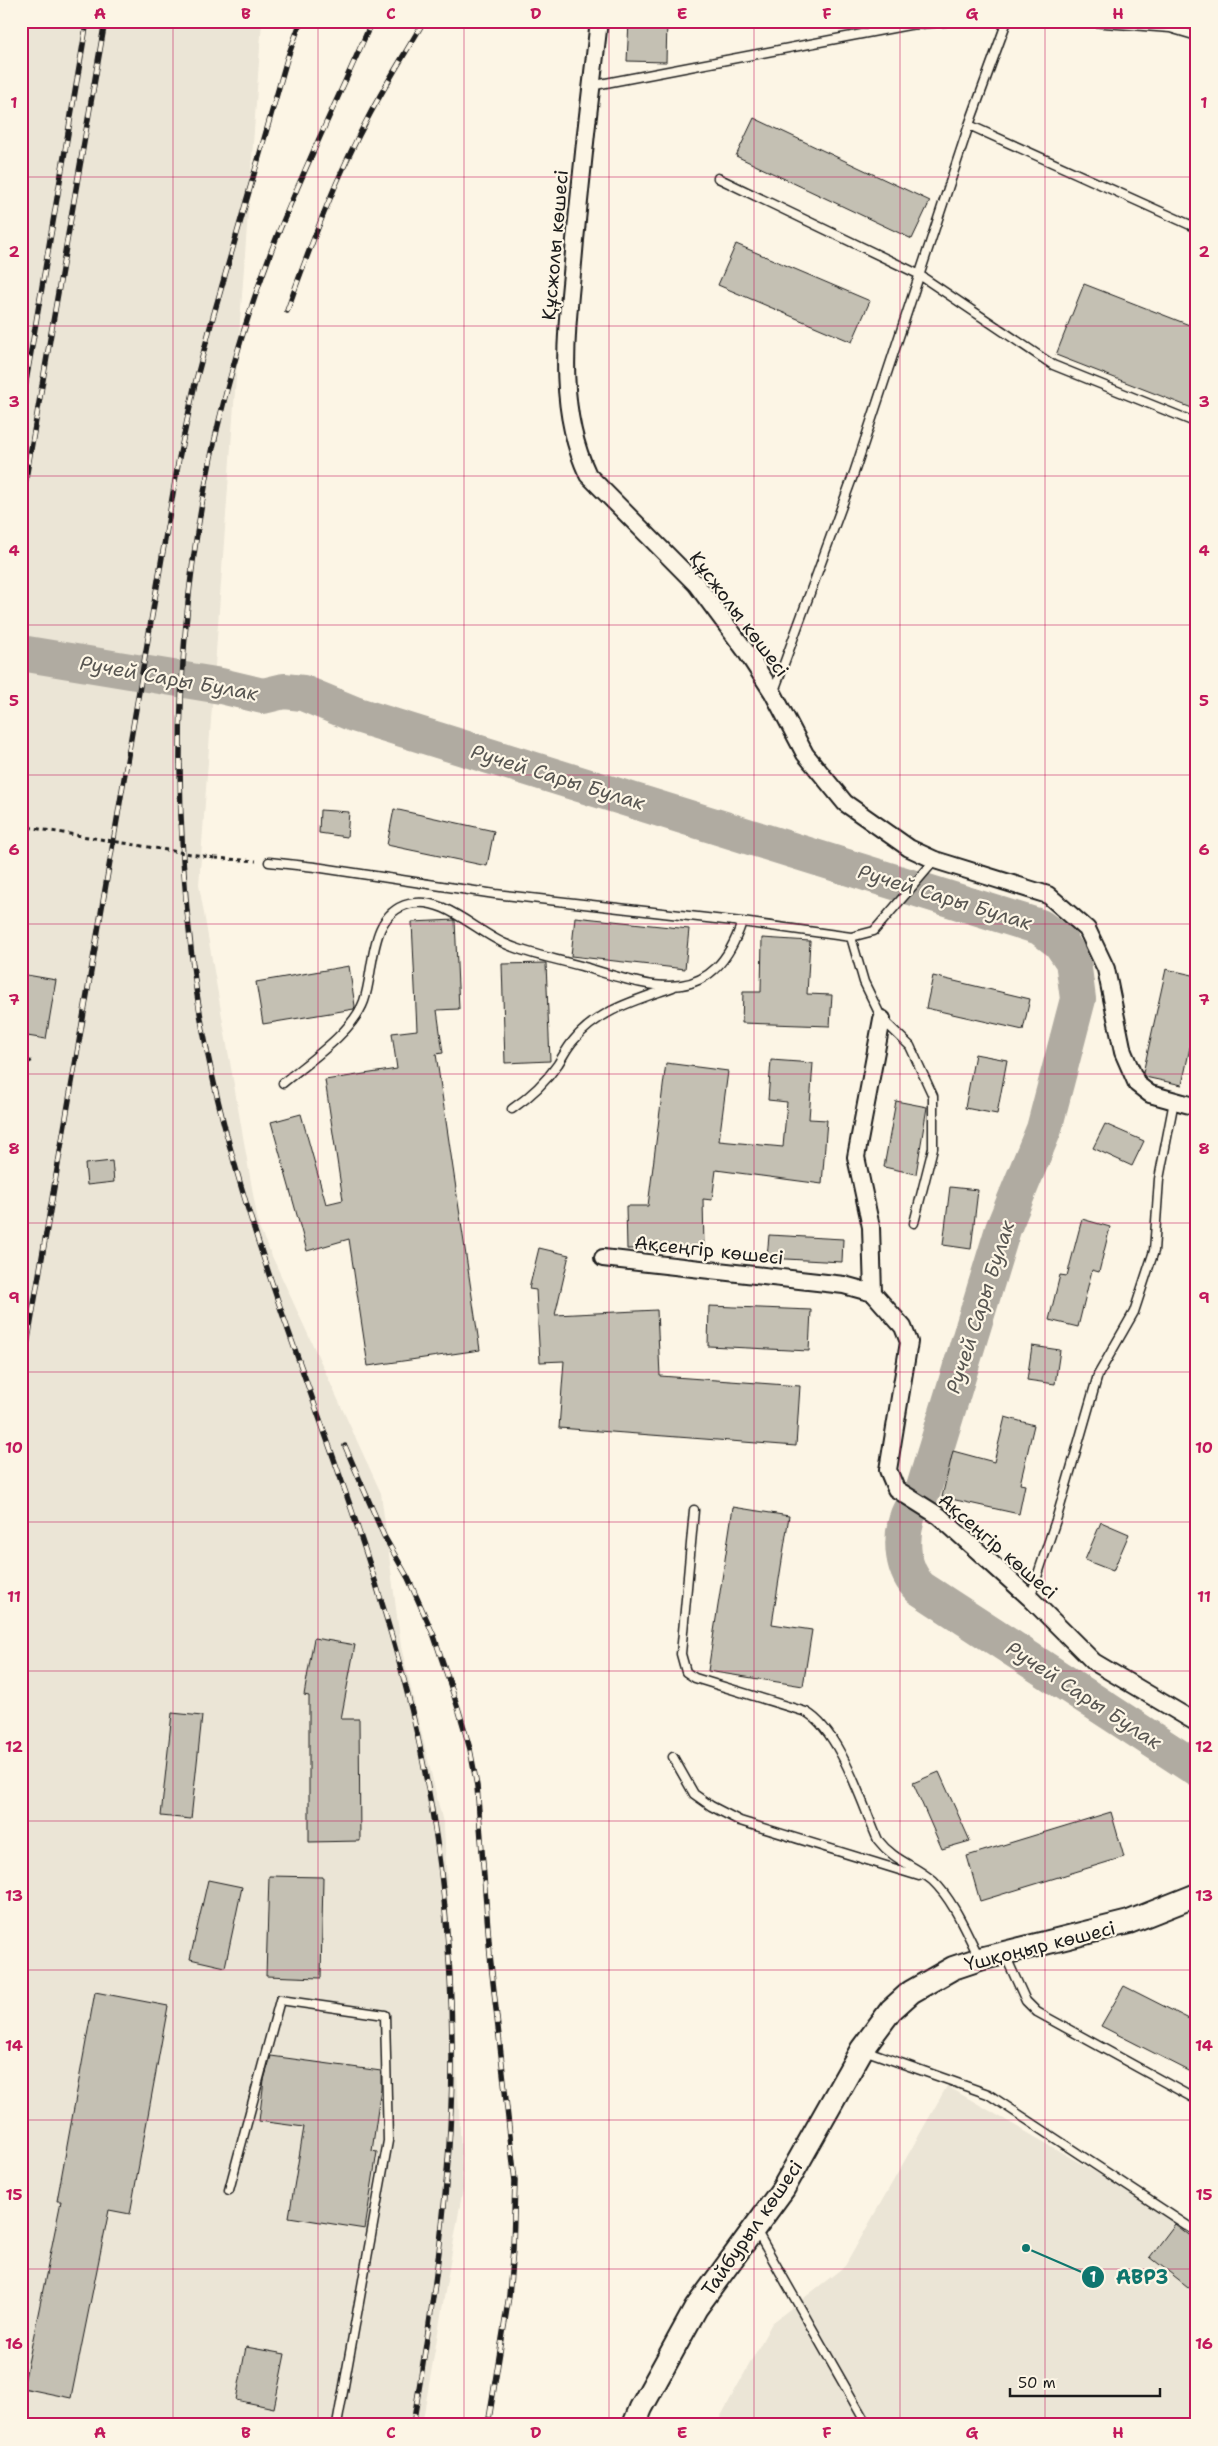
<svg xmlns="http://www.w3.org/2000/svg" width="1218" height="2446" font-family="'Shantell Sans',sans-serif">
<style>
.built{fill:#ebe5d6}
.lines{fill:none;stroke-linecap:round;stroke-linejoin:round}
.river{stroke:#b0aba1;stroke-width:36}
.building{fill:#c4c0b3;stroke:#1c1c1c}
.lane-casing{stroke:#1c1c1c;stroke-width:11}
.street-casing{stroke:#1c1c1c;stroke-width:20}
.secondary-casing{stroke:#1c1c1c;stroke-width:26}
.path{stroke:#1c1c1c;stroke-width:3;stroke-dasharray:4 4;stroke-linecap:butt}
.lane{stroke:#fcf5e5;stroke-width:8}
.street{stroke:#fcf5e5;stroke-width:16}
.secondary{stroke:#fcf5e5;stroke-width:22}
.rail-casing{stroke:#1c1c1c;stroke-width:5.5}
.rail{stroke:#fcf5e5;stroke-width:4;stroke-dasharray:11;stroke-linecap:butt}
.path-bridge{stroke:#1c1c1c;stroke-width:3;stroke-dasharray:4 4;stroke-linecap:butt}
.grid{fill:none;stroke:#c2185b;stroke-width:1;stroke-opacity:0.55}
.labels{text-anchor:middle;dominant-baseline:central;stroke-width:4.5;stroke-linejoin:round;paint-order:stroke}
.street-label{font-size:19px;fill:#1c1c1c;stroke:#fcf5e5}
.water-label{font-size:20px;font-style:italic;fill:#575551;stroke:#fcf5e5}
.leader{fill:none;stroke:#0f766e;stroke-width:2}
.callout-dot{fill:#0f766e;stroke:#fcf5e5;stroke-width:2}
.mark-label{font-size:15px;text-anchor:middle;font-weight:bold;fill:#fff}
.callout-label{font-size:20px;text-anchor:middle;font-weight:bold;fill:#0f766e;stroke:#fcf5e5;stroke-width:4.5;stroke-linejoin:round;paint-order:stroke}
.neatline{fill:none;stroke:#c2185b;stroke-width:2}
.grid-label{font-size:16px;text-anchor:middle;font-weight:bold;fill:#c2185b}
</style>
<rect width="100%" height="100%" fill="#fcf5e5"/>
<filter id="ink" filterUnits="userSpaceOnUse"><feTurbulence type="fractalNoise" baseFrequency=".02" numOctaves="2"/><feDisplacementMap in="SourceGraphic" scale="10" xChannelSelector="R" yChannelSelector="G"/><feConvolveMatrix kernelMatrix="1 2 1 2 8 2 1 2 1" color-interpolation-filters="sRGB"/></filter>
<g filter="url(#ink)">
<path class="built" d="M21 21H262L199 885 259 1228 381 1493 401 1647 444 1827 463 2188 422 2425H21Z
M947 2086 1197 2231V2425H716L772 2323 845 2266Z"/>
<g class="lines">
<path class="river" d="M21 653 221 686 263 696 284 691 303 693 354 714 1040 927 1060 942 1073 961 1078 999 1044 1129 1003 1229 923 1491C918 1499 909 1509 907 1518 900 1542 902 1570 920 1588L1197 1769"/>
</g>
<path class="building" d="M629 21H667L666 62 627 61Z
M754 118 930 201 912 239 736 156Z
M736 244 870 301 852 342 718 285Z
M1084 284 1197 328V410L1056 355Z
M394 809 494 831 487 866 387 845Z
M320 810 349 812 347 837 319 833Z
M575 917 689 929 685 969 571 956Z
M455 920 459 1009 437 1010 443 1053 436 1054 480 1350 368 1366 349 1239 307 1251 271 1122 301 1114 326 1204 343 1200 325 1080 397 1069 392 1033 417 1030 412 922Z
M762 938 810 941 807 994 832 995 830 1026 742 1023 743 992H761Z
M546 963 550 1061 505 1063 502 964Z
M349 966 355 1006 354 1009 263 1024 256 982Z
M1166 969 1197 976V1014L1182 1085 1145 1077 1143 1073Z
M21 974 56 980 46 1039 21 1035Z
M933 976 1030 999 1023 1030 926 1008Z
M975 1054 1007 1060 997 1114 965 1108Z
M771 1060 813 1063 809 1119 827 1120 822 1184 716 1170 712 1200 703 1199 704 1248 627 1249 626 1206H648L666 1063 728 1071 719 1141 783 1147 787 1102 768 1100Z
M896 1101 927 1107 916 1174 884 1167Z
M1105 1124 1144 1141 1132 1166 1093 1148Z
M112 1161 114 1182 87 1185 85 1164Z
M950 1187 978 1190 971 1249 943 1245Z
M1082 1219 1110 1227 1099 1272 1092 1270 1078 1327 1049 1320 1060 1275 1067 1276Z
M769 1235 843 1239 842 1262 767 1258Z
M539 1248 569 1255 555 1315 657 1310 660 1376 800 1386 796 1446 559 1428 564 1361 540 1362 536 1290 529 1289Z
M709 1306 811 1310 809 1351 708 1346Z
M1032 1346 1060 1350 1055 1384 1027 1380Z
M1005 1417 1034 1425 1020 1484 1025 1485 1019 1514 942 1497 953 1451 994 1462Z
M733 1507 789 1516 772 1624 812 1630 803 1686 708 1671Z
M1101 1522 1129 1534 1113 1571 1085 1560Z
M314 1638 355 1645 341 1719H359L360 1841 309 1842V1696L304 1695Z
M172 1713 202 1716 191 1819 161 1816Z
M939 1772 970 1841 942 1849 913 1783Z
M1111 1812 1124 1857 980 1901 967 1856Z
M269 1876 323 1877 321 1978 266 1976Z
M208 1880 242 1887 225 1967 190 1959Z
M1124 1986 1197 2023V2075L1101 2026Z
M95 1992 168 2006 130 2214 109 2210 71 2398 23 2388 61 2201H57Z
M271 2056 381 2071V2088L372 2151 377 2152 365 2229 289 2217 304 2127 259 2121 264 2080Z
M1175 2224 1197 2241V2294L1150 2257Z
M246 2347 285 2354 274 2408 236 2400Z"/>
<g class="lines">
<g class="lane-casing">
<path id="lane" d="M1078 21 1170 28 1197 36
M590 86 909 25 953 21
M969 125 1197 228
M718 178 918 274 1053 365 1197 423
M774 691 854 473 969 125 1007 21
M269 862 315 867 495 894 742 922 851 937 874 931 935 860
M851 937 864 982 882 1019 910 1046 933 1096V1148L914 1223
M283 1083C308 1062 353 1032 364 1001 375 970 368 914 409 904 444 895 477 933 508 945 531 955 557 959 581 966 651 987 712 1012 742 922
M512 1109C531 1096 545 1083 558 1064 563 1056 567 1048 573 1041 598 1010 637 1000 673 987
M694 1510 681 1654 686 1672 695 1678 806 1712C840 1731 862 1804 878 1840 894 1861 915 1865 933 1881 954 1901 966 1932 979 1957
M1030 1598 1057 1517 1098 1375 1134 1312 1154 1251 1159 1179 1174 1101
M673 1757 694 1794 711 1806 740 1821 919 1876
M1005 1955 1026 2001 1037 2012 1197 2100
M864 2050 988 2094 1197 2232
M229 2190 280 2000 385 2015 388 2141 337 2425
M756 2230 867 2425"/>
</g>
<g class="street-casing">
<path id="street" d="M599 21C590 94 582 167 575 240 569 318 553 401 588 475L696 584 745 650 773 693 805 754 845 803 909 848 935 860 1048 895 1087 929 1106 969 1123 1052 1137 1084 1150 1094 1197 1107
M603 1258 844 1285 873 1293 903 1327 909 1342 888 1470 896 1489 939 1516 1030 1598 1094 1662 1197 1723
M873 1293 871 1227 856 1157 882 1019"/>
</g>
<g class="secondary-casing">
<path id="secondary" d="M634 2425 641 2408 696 2308 783 2189 862 2049 891 2010 911 1992 953 1968 980 1959 1129 1922 1197 1895"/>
</g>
<path class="path" d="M215 858 256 861
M21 1066 33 1060"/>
<use href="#lane" class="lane"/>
<use href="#street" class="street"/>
<use href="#secondary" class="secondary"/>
<g class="rail-casing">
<path id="rail" d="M372 21C339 97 302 172 272 249 185 478 163 716 192 958 220 1195 327 1410 392 1637 433 1775 453 1922 452 2067 451 2187 433 2306 413 2425
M287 311C311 244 336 177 370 114 387 82 406 52 424 21
M21 411 87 21
M21 507 105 21
M21 1380 179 458 194 388 211 324 287 59 301 21
M345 1446 384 1536 408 1578 434 1636 459 1711 470 1749 477 1786 490 1955 515 2181 513 2249 509 2296 488 2425"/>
</g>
<use href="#rail" class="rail"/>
<path class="path-bridge" d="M21 826 215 858"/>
</g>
</g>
<path class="grid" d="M173 21V2425M318 21V2425M464 21V2425M609 21V2425M754 21V2425M900 21V2425M1045 21V2425M21 177H1197M21 326H1197M21 476H1197M21 625H1197M21 775H1197M21 924H1197M21 1074H1197M21 1223H1197M21 1372H1197M21 1522H1197M21 1671H1197M21 1821H1197M21 1970H1197M21 2120H1197M21 2269H1197"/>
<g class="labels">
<g class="street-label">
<text transform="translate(555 245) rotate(-85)">Құсжолы көшесі</text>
<text transform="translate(739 614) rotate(53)">Құсжолы көшесі</text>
<text transform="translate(709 1250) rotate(6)">Ақсеңгір көшесі</text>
<text transform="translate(998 1546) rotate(41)">Ақсеңгір көшесі</text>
<text transform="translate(1040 1946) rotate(-14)">Үшқоңыр көшесі</text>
<text transform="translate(752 2228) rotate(-55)">Тайбурыл көшесі</text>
</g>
<g class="water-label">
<text transform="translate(169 678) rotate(10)">Ручей Сары Булак</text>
<text transform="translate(558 777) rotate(17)">Ручей Сары Булак</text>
<text transform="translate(945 897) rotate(17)">Ручей Сары Булак</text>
<text transform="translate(980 1307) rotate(-72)">Ручей Сары Булак</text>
<text transform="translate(1084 1695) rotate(33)">Ручей Сары Булак</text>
</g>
</g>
<path class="leader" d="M1026 2248L1093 2277"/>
<g class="callout-dot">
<circle cx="1026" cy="2248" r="5"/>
<circle cx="1093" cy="2277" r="12"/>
</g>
<g class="mark-label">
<text x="1093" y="2282">1</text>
</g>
<g class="callout-label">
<text x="1142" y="2284">АВРЗ</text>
</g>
<rect width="1218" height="2446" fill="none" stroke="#fcf5e5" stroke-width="55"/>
<path d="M1010 2388v8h150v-8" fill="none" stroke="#1c1c1c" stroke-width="2.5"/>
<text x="1018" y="2388" font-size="15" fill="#1c1c1c" stroke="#fcf5e5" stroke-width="4" paint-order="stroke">50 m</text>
<rect x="28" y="28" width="1162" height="2390" class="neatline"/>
<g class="grid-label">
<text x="100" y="19">A</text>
<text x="246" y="19">B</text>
<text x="391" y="19">C</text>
<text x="536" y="19">D</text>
<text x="682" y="19">E</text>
<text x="827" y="19">F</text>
<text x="972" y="19">G</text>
<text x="1118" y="19">H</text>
<text x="14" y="108">1</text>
<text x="1204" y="108">1</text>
<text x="14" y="257">2</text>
<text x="1204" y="257">2</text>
<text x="14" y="407">3</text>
<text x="1204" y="407">3</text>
<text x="14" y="556">4</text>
<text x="1204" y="556">4</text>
<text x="14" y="706">5</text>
<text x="1204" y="706">5</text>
<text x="14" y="855">6</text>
<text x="1204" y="855">6</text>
<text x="14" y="1005">7</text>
<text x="1204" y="1005">7</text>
<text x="14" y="1154">8</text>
<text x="1204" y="1154">8</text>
<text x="14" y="1303">9</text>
<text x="1204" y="1303">9</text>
<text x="14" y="1453">10</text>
<text x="1204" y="1453">10</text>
<text x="14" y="1602">11</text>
<text x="1204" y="1602">11</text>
<text x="14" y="1752">12</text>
<text x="1204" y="1752">12</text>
<text x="14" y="1901">13</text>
<text x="1204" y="1901">13</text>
<text x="14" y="2051">14</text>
<text x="1204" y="2051">14</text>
<text x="14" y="2200">15</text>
<text x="1204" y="2200">15</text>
<text x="14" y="2349">16</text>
<text x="1204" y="2349">16</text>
<text x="100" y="2438">A</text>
<text x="246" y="2438">B</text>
<text x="391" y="2438">C</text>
<text x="536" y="2438">D</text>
<text x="682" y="2438">E</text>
<text x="827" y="2438">F</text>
<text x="972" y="2438">G</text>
<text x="1118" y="2438">H</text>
</g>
</svg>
